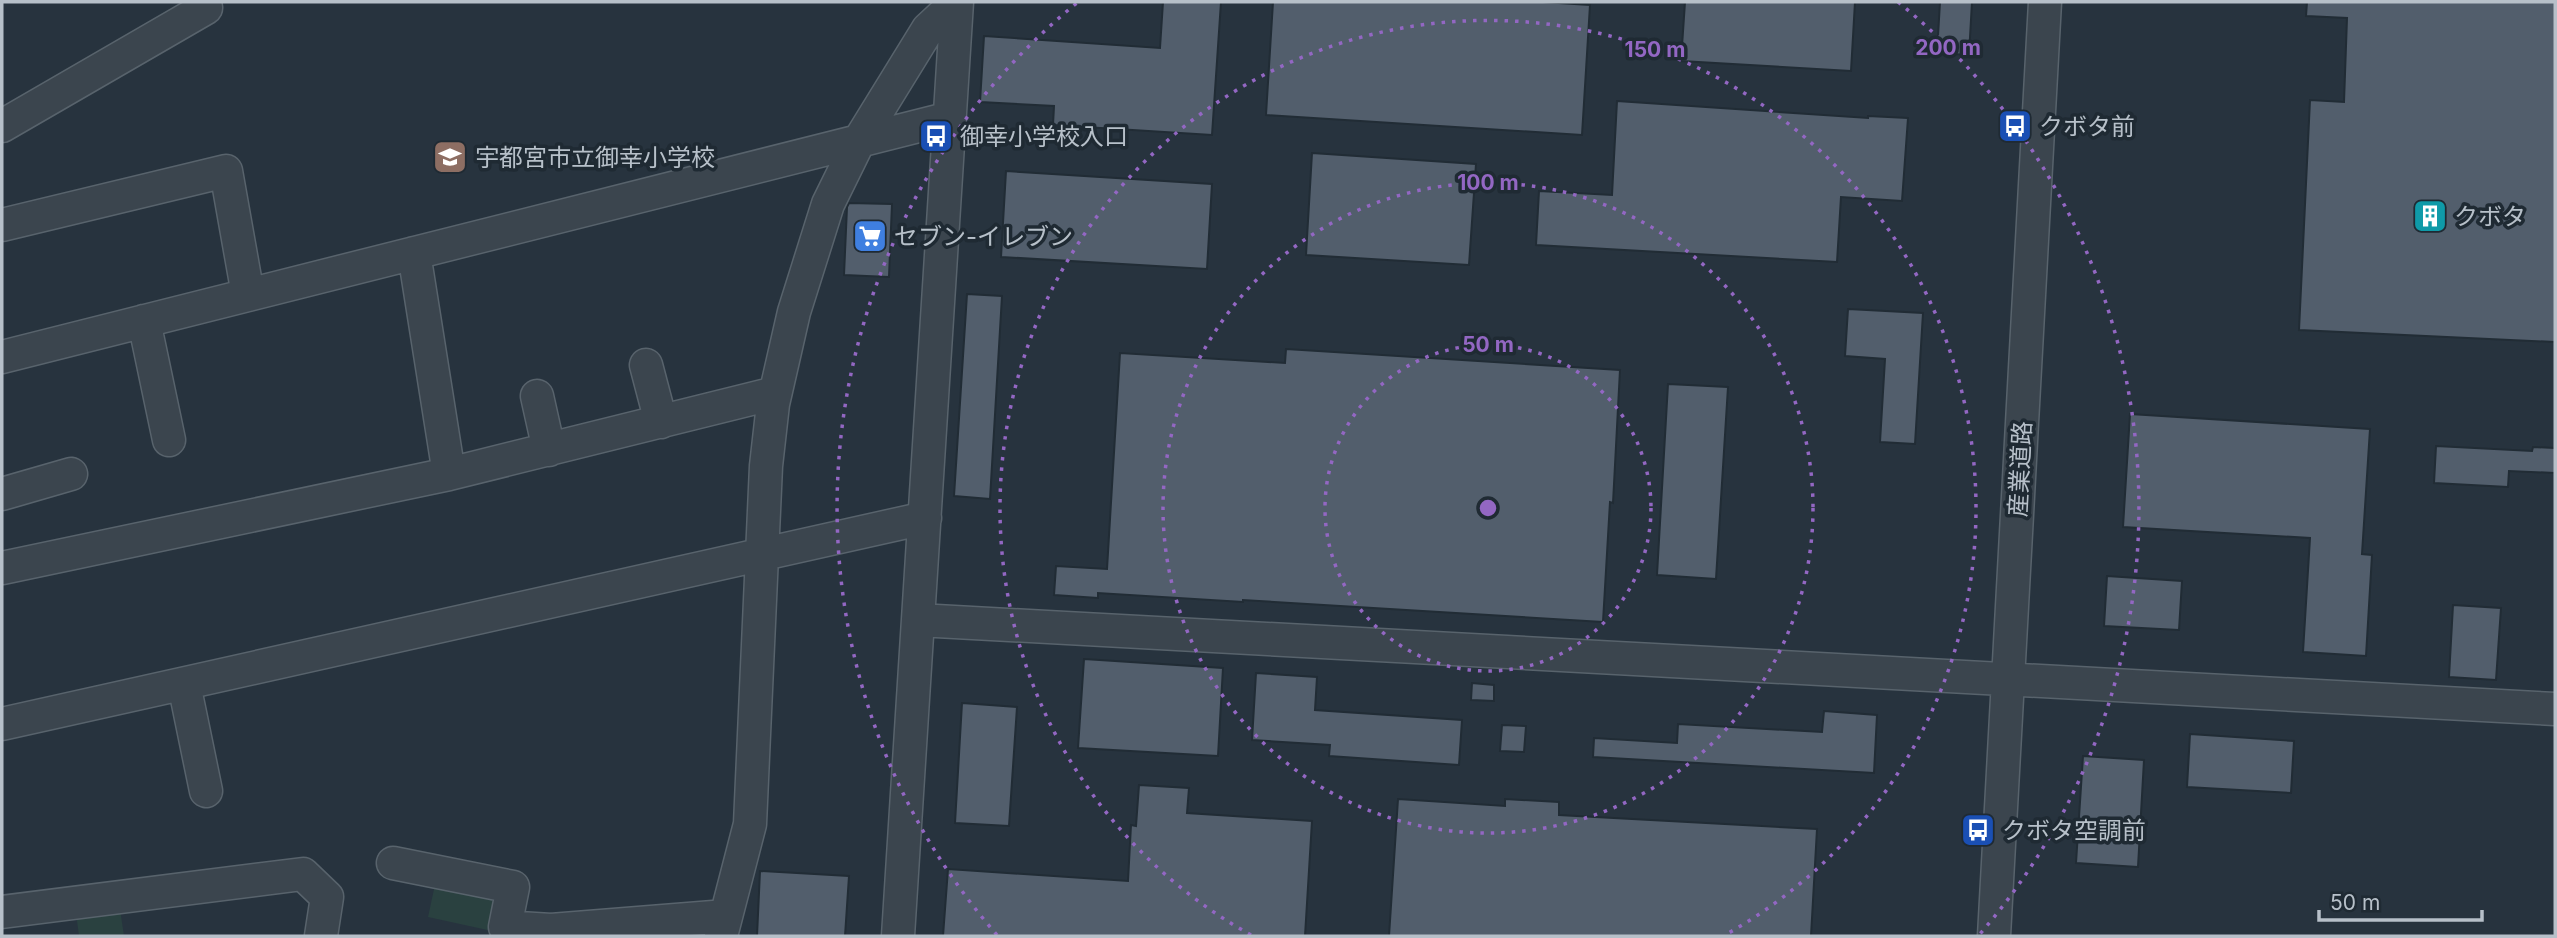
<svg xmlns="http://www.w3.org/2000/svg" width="2557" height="938" font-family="Inter,'Noto Sans JP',sans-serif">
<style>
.green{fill:#2a4140}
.building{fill:#525e6c;stroke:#212c35;stroke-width:2}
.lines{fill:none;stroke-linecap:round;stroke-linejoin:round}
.minor-casing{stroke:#58636c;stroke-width:35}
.minor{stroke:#3b454e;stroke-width:32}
.ring{fill:none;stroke:#9367c3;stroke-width:3.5;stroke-dasharray:3.5 7}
.labels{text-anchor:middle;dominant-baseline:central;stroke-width:7;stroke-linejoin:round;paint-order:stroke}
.poi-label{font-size:24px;fill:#b7c0c9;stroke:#1f2a33;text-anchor:start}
.street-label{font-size:24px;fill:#b7c0c9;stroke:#1f2a33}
.centre{fill:#9367c3;stroke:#1f2a33;stroke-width:3.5}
.ring-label{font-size:21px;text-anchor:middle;font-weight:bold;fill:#9367c3;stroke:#1f2a33;stroke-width:7;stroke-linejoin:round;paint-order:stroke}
</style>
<rect width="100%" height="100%" fill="#27333e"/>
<path class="green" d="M436 880 493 892 498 900 492 931 428 917Z
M120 909 124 936H79L76 913Z"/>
<path class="building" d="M1163 2H1221L1212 135 1053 125 1054 106 980 102 984 36 1160 48Z
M1273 2H1543L1590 5 1582 135 1266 115Z
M1685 2H1855L1851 71 1681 61Z
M1940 2H1972L1969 55 1937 53Z
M2307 2H2555V342L2299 330 2310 100 2344 102 2347 18 2306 16Z
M1617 101 1868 118V116L1908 118 1902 201 1841 197 1837 262 1536 245 1539 191 1612 195Z
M1312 153 1476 164 1469 265 1306 255Z
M1006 171 1212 184 1207 269 1001 257Z
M849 203 892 204 889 277 844 275 847 207Z
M967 294 1002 296 990 499 954 496Z
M1848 309 1923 313 1915 444 1880 442 1885 359 1845 356Z
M1286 349 1620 370 1613 503 1610 502 1603 622 1243 600V602L1098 593V598L1054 595 1056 566 1107 569 1120 353 1285 363Z
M1668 384 1728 387 1716 579 1657 575Z
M2130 414 2370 429 2362 554 2372 555 2366 656 2303 652 2310 538 2123 527Z
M2436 446 2532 451 2533 447 2555 448V473L2509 471 2508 487 2434 483Z
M2107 576 2182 581 2179 630 2104 626Z
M2453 605 2501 608 2496 680 2449 677Z
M1084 659 1223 668 1218 756 1078 748Z
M1256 673 1317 677 1315 710 1462 720 1459 765 1329 756 1330 745 1252 740Z
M1472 683 1494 685V701L1471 700Z
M962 703 1017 707 1009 826 955 823Z
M1824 711 1877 715 1874 773 1593 757 1594 738 1677 743 1678 724 1822 732Z
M1502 725 1526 726 1524 752 1500 751Z
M2190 734 2294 741 2291 793 2187 787Z
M2083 756 2144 760 2138 867 2076 863Z
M1139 785 1189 788 1187 813 1312 821 1305 936H943L948 869 1128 881 1131 825 1136 826Z
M1398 799 1505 806V799L1559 802V815L1817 829 1811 936H1389Z
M760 871 849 876 845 936H757Z"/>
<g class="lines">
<g class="minor-casing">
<path id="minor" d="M2 126 206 8 205 2
M2 225 226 171 248 295
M414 253 449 474
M144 321 169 440
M2 357 950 118
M646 365 661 422
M537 396 549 450
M2 494 71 474
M2 568 449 474 775 393
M918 620 2555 709
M184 684 206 791
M2 724 925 518
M393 863 513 887 505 927 551 930 726 916
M2 912 303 874 327 897 321 936
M721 936 750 824 766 466 773 404 794 312 828 204 859 141 928 29 957 2
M898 936 957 2
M1994 936 2045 2"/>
</g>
<use href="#minor" class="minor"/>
</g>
<g class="ring">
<circle cx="1488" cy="508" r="163"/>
<circle cx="1488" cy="508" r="325"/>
<path d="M1251 935A488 488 0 1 1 1725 935"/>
<path d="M997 935A651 651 0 0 1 1078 2M1898 2A651 651 0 0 1 1979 935"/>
</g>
<defs>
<g id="bus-square" transform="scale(1.75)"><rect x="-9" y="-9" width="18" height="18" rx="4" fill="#1a4fb4" stroke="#1f2a33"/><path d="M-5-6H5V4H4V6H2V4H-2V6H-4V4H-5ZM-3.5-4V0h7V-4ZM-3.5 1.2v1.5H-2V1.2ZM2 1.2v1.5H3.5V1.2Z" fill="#fff"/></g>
<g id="school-square" transform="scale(1.75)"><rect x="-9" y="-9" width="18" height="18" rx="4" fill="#8d6e63" stroke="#1f2a33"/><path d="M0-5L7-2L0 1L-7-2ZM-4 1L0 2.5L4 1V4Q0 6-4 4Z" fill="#fff"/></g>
<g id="building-square" transform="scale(1.75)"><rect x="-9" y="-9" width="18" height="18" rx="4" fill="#0f9aa8" stroke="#1f2a33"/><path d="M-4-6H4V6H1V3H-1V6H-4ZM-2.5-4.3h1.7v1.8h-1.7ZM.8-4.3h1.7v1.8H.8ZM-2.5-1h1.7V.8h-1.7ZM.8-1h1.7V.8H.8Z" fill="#fff"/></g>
<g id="supermarket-square" transform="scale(1.75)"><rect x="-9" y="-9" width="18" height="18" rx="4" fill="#3f7fe0" stroke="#1f2a33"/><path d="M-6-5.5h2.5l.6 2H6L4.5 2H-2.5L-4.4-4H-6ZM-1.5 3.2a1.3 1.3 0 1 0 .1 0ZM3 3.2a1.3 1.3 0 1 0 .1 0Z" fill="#fff"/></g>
</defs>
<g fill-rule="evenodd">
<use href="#bus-square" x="2015" y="126"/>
<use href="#bus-square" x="936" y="136"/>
<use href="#school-square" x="450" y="157"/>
<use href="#building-square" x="2430" y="216"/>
<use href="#supermarket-square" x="870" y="236"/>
<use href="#bus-square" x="1978" y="830"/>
</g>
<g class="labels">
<g class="poi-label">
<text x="2039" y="126">クボタ前</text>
<text x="960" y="136">御幸小学校入口</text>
<text x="475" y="157">宇都宮市立御幸小学校</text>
<text x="2454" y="216">クボタ</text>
<text x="894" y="236">セブン-イレブン</text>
<text x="2002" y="830">クボタ空調前</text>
</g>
<g class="street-label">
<text transform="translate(2020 469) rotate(-87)">産業道路</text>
</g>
</g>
<circle cx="1488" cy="508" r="10" class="centre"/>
<g class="ring-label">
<text x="1948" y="55">200 m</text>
<text x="1655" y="57">150 m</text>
<text x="1488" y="190">100 m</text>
<text x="1488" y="352">50 m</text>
</g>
<rect width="2557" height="938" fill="none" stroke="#b7c0c9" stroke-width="7"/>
<path d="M2319 910v10h163v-10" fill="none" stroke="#b7c0c9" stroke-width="3.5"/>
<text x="2330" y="910" font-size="21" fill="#b7c0c9" stroke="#1f2a33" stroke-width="5" paint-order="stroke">50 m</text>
</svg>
